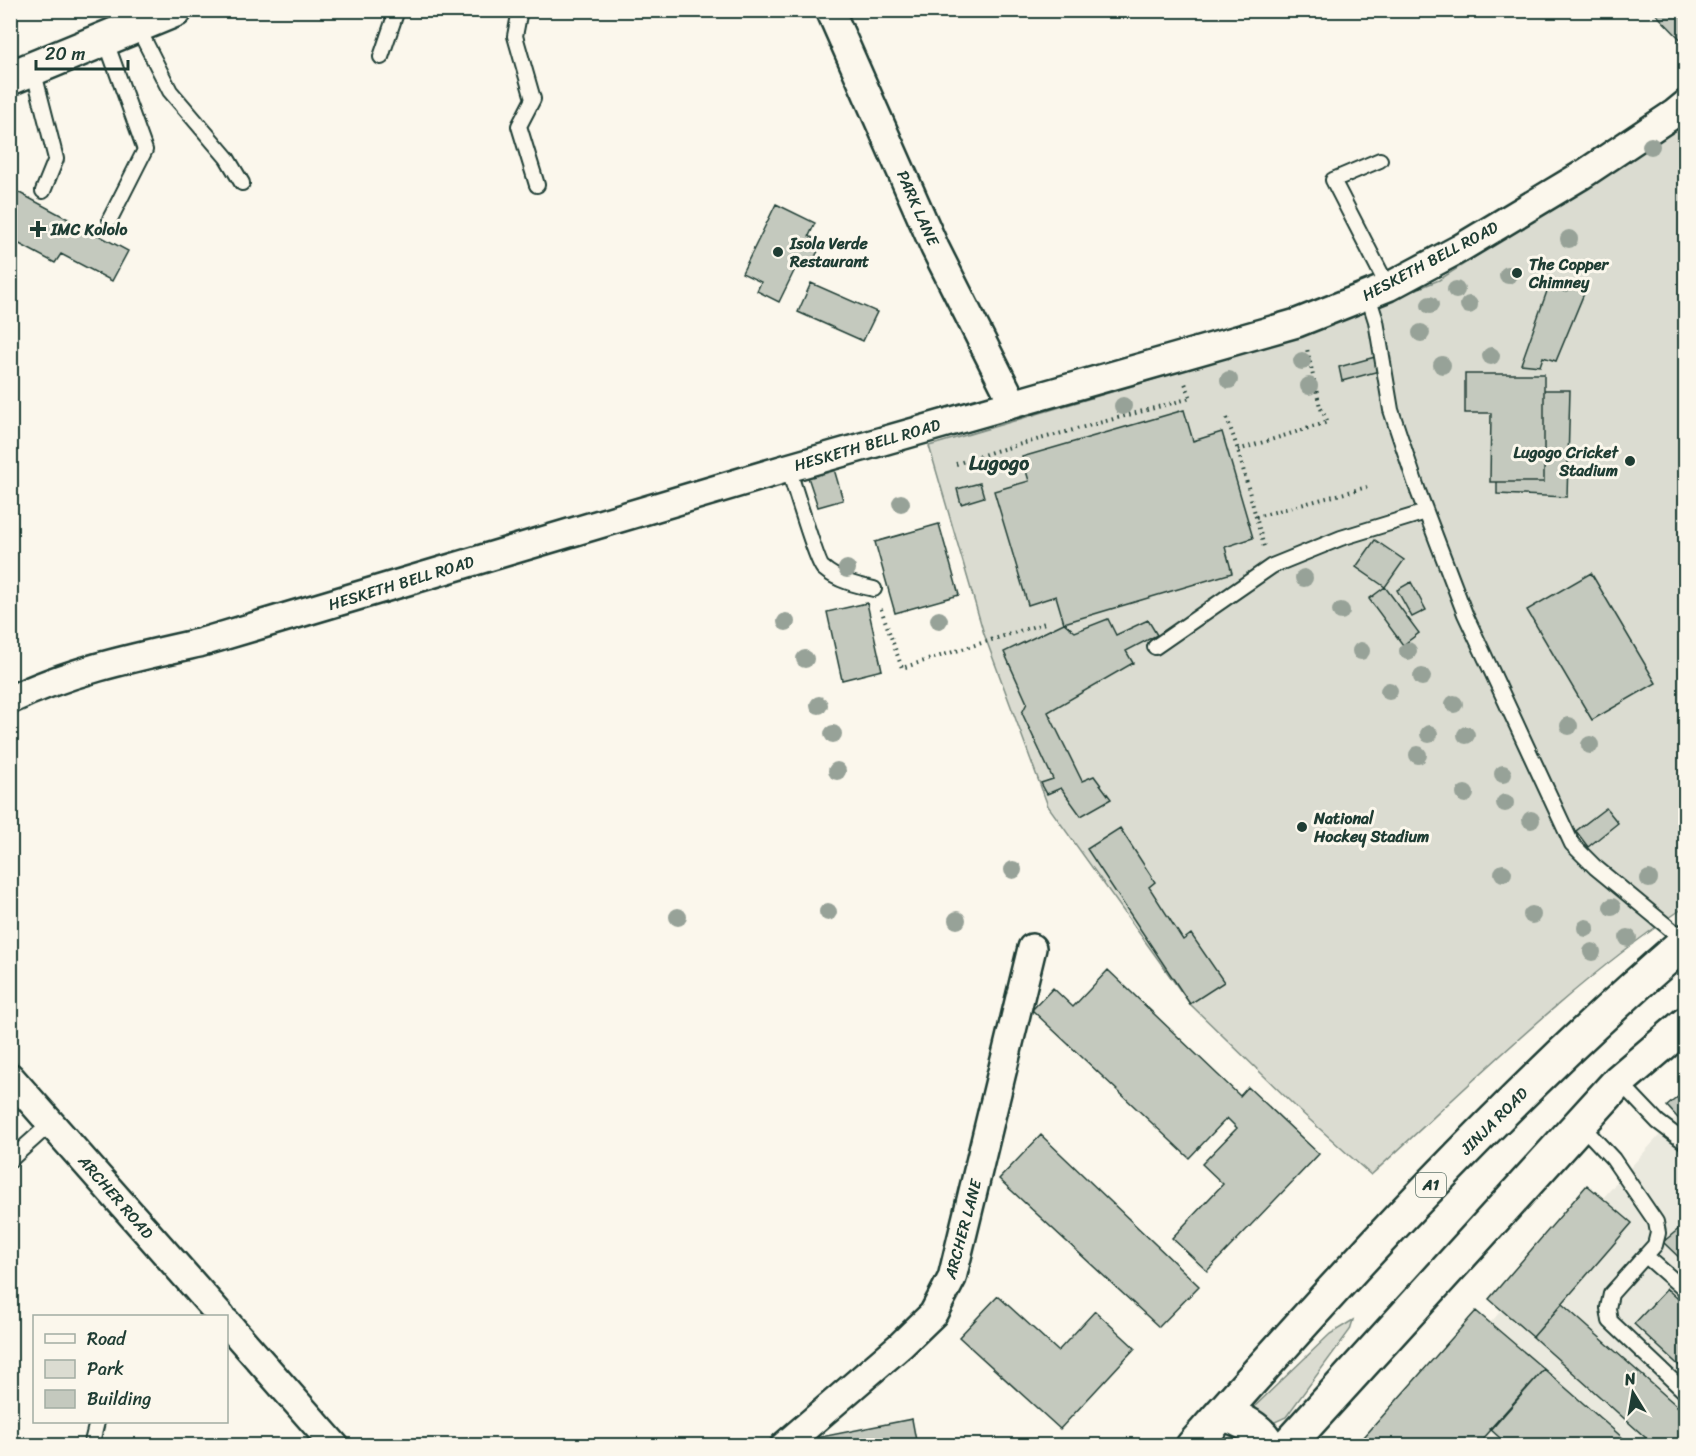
<svg xmlns="http://www.w3.org/2000/svg" width="1696" height="1456" font-family="Sriracha,sans-serif">
<style>
.built{fill:#eae9de}
.green{fill:#dbdcd1;stroke:#7d8c82;stroke-width:1.5}
.building{fill:#c4c9be;stroke:#1f3d34;stroke-width:1.5}
.lines{fill:none;stroke-linecap:round;stroke-linejoin:round}
.lane-casing{stroke:#1f3d34;stroke-width:18}
.street-casing{stroke:#1f3d34;stroke-width:32}
.secondary-casing{stroke:#1f3d34;stroke-width:38}
.highway-casing{stroke:#1f3d34;stroke-width:38}
.path{stroke:#1f3d34;stroke-width:4;stroke-dasharray:1.5 4.5;stroke-linecap:butt}
.lane{stroke:#fbf7ec;stroke-width:14}
.street{stroke:#fbf7ec;stroke-width:27}
.secondary{stroke:#fbf7ec;stroke-width:33}
.highway{stroke:#fbf7ec;stroke-width:33}
.tree{fill:#97a298}
.poi-dot{fill:#1f3d34;stroke:#fbf7ec;stroke-width:2}
.labels{text-anchor:middle;dominant-baseline:central;stroke-width:6;stroke-linejoin:round;paint-order:stroke}
.shield{fill:#fbf7ec;stroke:#61756b;stroke-width:1.5}
.shield-label{font-size:15px;font-weight:bold;fill:#1f3d34}
.street-label{font-size:16px;fill:#1f3d34;stroke:#fbf7ec}
.poi-label{font-size:16px;font-weight:bold;fill:#1f3d34;stroke:#fbf7ec;text-anchor:start}
.quarter-label{font-size:20px;font-weight:bold;fill:#1f3d34;stroke:#fbf7ec}
</style>
<rect width="100%" height="100%" fill="#fbf7ec"/>
<filter id="ink" filterUnits="userSpaceOnUse"><feTurbulence type="fractalNoise" baseFrequency=".0167" numOctaves="2"/><feDisplacementMap in="SourceGraphic" scale="12" xChannelSelector="R" yChannelSelector="G"/><feConvolveMatrix kernelMatrix="1 2 1 2 8 2 1 2 1" color-interpolation-filters="sRGB"/></filter>
<g filter="url(#ink)">
<path class="built" d="M1685 1107V1445H1380Z"/>
<path class="green" d="M1685 122V907C1571 983 1472 1083 1371 1175L1300 1111 1190 1004 1048 806 984 634 929 446 1142 383 1329 325 1439 280Z
M1353 1320 1350 1330 1286 1417 1273 1423 1260 1420 1255 1406 1330 1334Z"/>
<path class="building" d="M1652 10H1686V45Z
M14 190 128 251 112 281 61 254 55 263 10 239V196Z
M776 204 815 223 809 236 822 243 811 265 800 259 779 302 757 291 761 282 742 273Z
M1551 280 1562 281 1561 291 1567 292 1570 283 1585 291 1556 361 1543 357 1540 366 1521 364Z
M811 283 877 312 863 341 798 312Z
M1375 357 1379 371 1342 381 1339 367Z
M1465 374H1544V482H1490L1491 413H1465Z
M1544 390H1570L1567 497 1497 494V482H1544Z
M1184 410 1193 441 1222 432 1253 538 1225 547 1232 573 1064 623 1056 596 1028 605 994 491 1029 481 1022 457Z
M834 469 843 500 818 507 808 477Z
M980 483 984 497 961 504 957 489Z
M939 524 959 595 895 613 875 542Z
M1375 540 1404 560 1385 587 1356 567Z
M1591 573 1656 683 1592 720 1527 610Z
M1411 582 1426 610 1412 617 1397 590Z
M1385 587 1419 633 1403 645 1369 599Z
M867 603 882 670 842 680 827 612Z
M1108 619 1116 635 1148 620 1157 635 1126 651 1133 663 1048 712 1082 781 1094 776 1111 799 1081 816 1061 788 1047 794 1041 783 1053 779 1022 713 1027 703 1004 652 1064 623 1075 632Z
M1606 808 1618 823 1588 847 1576 831Z
M1120 828 1155 882 1149 887 1183 940 1191 934 1224 982 1190 1004 1087 849Z
M1108 970 1240 1096 1248 1087 1319 1154 1207 1271 1172 1238 1223 1184 1202 1164 1237 1128 1227 1118 1189 1158 1032 1010 1053 988 1073 1007Z
M1686 1090V1127L1667 1106Z
M1041 1135 1199 1286 1159 1327 999 1179Z
M1587 1185 1632 1223 1533 1337 1489 1299Z
M1686 1223V1264L1663 1242Z
M1667 1289 1686 1306V1372L1634 1324Z
M998 1296 1058 1351 1095 1311 1135 1348 1060 1429 959 1337Z
M1562 1304 1686 1414V1446H1655L1533 1337Z
M1476 1311 1544 1369 1477 1446H1356Z
M1544 1369 1632 1446H1509L1490 1429Z
M912 1419 917 1446H817L816 1438Z"/>
<g class="lines">
<g class="lane-casing">
<path id="lane" d="M520 10 515 36 533 99 519 126 537 185
M137 26 170 91 227 158 242 183
M105 39 145 150 110 219
M381 57 397 10
M33 69 56 159 43 191
M1380 160 1333 180 1388 287
M1368 296 1376 321 1391 410 1418 491 1465 614 1572 844 1595 867 1685 941
M788 468C793 482 817 563 823 568 838 581 856 585 874 589
M1155 647 1272 566 1341 538 1426 512
M1619 1081 1658 1122 1686 1143
M1580 1124 1613 1159 1656 1222 1658 1233 1655 1245 1611 1294 1608 1308 1610 1321 1686 1393
M10 1160 51 1123
M1646 1256 1686 1291
M91 1446 97 1422"/>
</g>
<g class="street-casing">
<path id="street" d="M830 10 935 248 1013 403
M10 700C69 671 136 657 199 643L788 468 1297 323 1388 287 1459 249 1582 175 1675 113 1686 104
M10 1077 221 1316
M226 1322 335 1446
M784 1446 901 1345 933 1314 952 1278 1032 948"/>
</g>
<g class="secondary-casing">
<path id="secondary" d="M10 78 175 10"/>
</g>
<g class="highway-casing">
<path id="highway" d="M1222 1413C1240 1419 1260 1428 1269 1446
M1193 1446C1349 1269 1508 1095 1686 941
M1287 1446 1619 1081 1686 1024"/>
</g>
<path class="path" d="M1227 418 1238 450 1264 547
M1238 450 1328 422 1320 407 1307 349
M956 464 992 452 1191 398 1185 383
M1256 517 1367 487
M881 609 902 668 1045 623"/>
<use href="#lane" class="lane"/>
<use href="#street" class="street"/>
<use href="#secondary" class="secondary"/>
<use href="#highway" class="highway"/>
</g>
<g class="tree">
<circle cx="1651" cy="146" r="9"/>
<circle cx="1569" cy="239" r="9"/>
<circle cx="1508" cy="275" r="9"/>
<circle cx="1456" cy="290" r="9"/>
<circle cx="1430" cy="305" r="9"/>
<circle cx="1469" cy="305" r="9"/>
<circle cx="1421" cy="333" r="9"/>
<circle cx="1491" cy="356" r="9"/>
<circle cx="1302" cy="361" r="9"/>
<circle cx="1442" cy="365" r="9"/>
<circle cx="1229" cy="380" r="9"/>
<circle cx="1309" cy="386" r="9"/>
<circle cx="1123" cy="406" r="9"/>
<circle cx="901" cy="503" r="9"/>
<circle cx="847" cy="569" r="9"/>
<circle cx="1304" cy="578" r="9"/>
<circle cx="1341" cy="611" r="9"/>
<circle cx="939" cy="620" r="9"/>
<circle cx="786" cy="622" r="9"/>
<circle cx="1361" cy="651" r="9"/>
<circle cx="1408" cy="651" r="9"/>
<circle cx="805" cy="659" r="9"/>
<circle cx="1422" cy="677" r="9"/>
<circle cx="1389" cy="691" r="9"/>
<circle cx="1454" cy="704" r="9"/>
<circle cx="819" cy="705" r="9"/>
<circle cx="1569" cy="726" r="9"/>
<circle cx="833" cy="734" r="9"/>
<circle cx="1429" cy="734" r="9"/>
<circle cx="1466" cy="735" r="9"/>
<circle cx="1590" cy="745" r="9"/>
<circle cx="1418" cy="755" r="9"/>
<circle cx="837" cy="771" r="9"/>
<circle cx="1503" cy="774" r="9"/>
<circle cx="1465" cy="794" r="9"/>
<circle cx="1505" cy="803" r="9"/>
<circle cx="1531" cy="820" r="9"/>
<circle cx="1013" cy="870" r="9"/>
<circle cx="1503" cy="873" r="9"/>
<circle cx="1649" cy="879" r="9"/>
<circle cx="1612" cy="907" r="9"/>
<circle cx="828" cy="912" r="9"/>
<circle cx="1532" cy="915" r="9"/>
<circle cx="678" cy="917" r="9"/>
<circle cx="957" cy="920" r="9"/>
<circle cx="1586" cy="928" r="9"/>
<circle cx="1628" cy="938" r="9"/>
<circle cx="1592" cy="952" r="9"/>
</g>
</g>
<g class="poi-dot">
<path d="M35 220h6v6h6v6h-6v6h-6v-6h-6v-6h6z"/>
<circle cx="778" cy="252" r="6"/>
<circle cx="1517" cy="273" r="6"/>
<circle cx="1630" cy="461" r="6"/>
<circle cx="1302" cy="827" r="6"/>
</g>
<g class="labels">
<rect class="shield" x="1416" y="1173" width="30" height="24" rx="4.5"/>
<g class="shield-label">
<text x="1431" y="1185">A1</text>
</g>
<g class="street-label">
<text transform="translate(918 208) rotate(66)">PARK LANE</text>
<text transform="translate(1430 261) rotate(-28)">HESKETH BELL ROAD</text>
<text transform="translate(867 445) rotate(-16)">HESKETH BELL ROAD</text>
<text transform="translate(401 583) rotate(-17)">HESKETH BELL ROAD</text>
<text transform="translate(1494 1121) rotate(-45)">JINJA ROAD</text>
<text transform="translate(116 1197) rotate(49)">ARCHER ROAD</text>
<text transform="translate(963 1229) rotate(-75)">ARCHER LANE</text>
</g>
<g class="poi-label">
<text x="51" y="229">IMC Kololo</text>
<text x="790" y="243">Isola Verde<tspan x="790" dy="18">Restaurant</tspan></text>
<text x="1529" y="264">The Copper<tspan x="1529" dy="18">Chimney</tspan></text>
<text x="1618" y="452" text-anchor="end">Lugogo Cricket<tspan x="1618" dy="18">Stadium</tspan></text>
<text x="1314" y="818">National<tspan x="1314" dy="18">Hockey Stadium</tspan></text>
</g>
<g class="quarter-label">
<text x="999" y="463">Lugogo</text>
</g>
</g>
<rect width="1696" height="1456" fill="none" stroke="#fbf7ec" stroke-width="36"/>
<rect x="18" y="18" width="1660" height="1420" fill="none" stroke="#1f3d34" stroke-width="2" filter="url(#ink)"/>
<rect x="33" y="1315" width="195" height="108" fill="#fbf7ec" stroke="#a3ada2" stroke-width="1.5"/>
<rect x="45" y="1334" width="30" height="9" fill="#fbf7ec" stroke="#a3ada2" stroke-width="1.5"/>
<text x="87" y="1345" font-size="18" fill="#1f3d34">Road</text>
<rect x="45" y="1360" width="30" height="18" fill="#dbdcd1" stroke="#a3ada2" stroke-width="1.5"/>
<text x="87" y="1375" font-size="18" fill="#1f3d34">Park</text>
<rect x="45" y="1390" width="30" height="18" fill="#c4c9be" stroke="#a3ada2" stroke-width="1.5"/>
<text x="87" y="1405" font-size="18" fill="#1f3d34">Building</text>
<g transform="translate(1633 1393) rotate(349)" stroke="#fbf7ec" stroke-width="4.5" paint-order="stroke">
<path d="M0-4.5L10 22L0 15L-10 22Z" fill="#1f3d34"/>
<text y="-9" font-size="16" font-weight="bold" text-anchor="middle" fill="#1f3d34">N</text>
</g>
<path d="M36 60v9h92v-9" fill="none" stroke="#1f3d34" stroke-width="3"/>
<text x="45" y="60" font-size="18" fill="#1f3d34" stroke="#fbf7ec" stroke-width="4.5" paint-order="stroke">20 m</text>
</svg>
